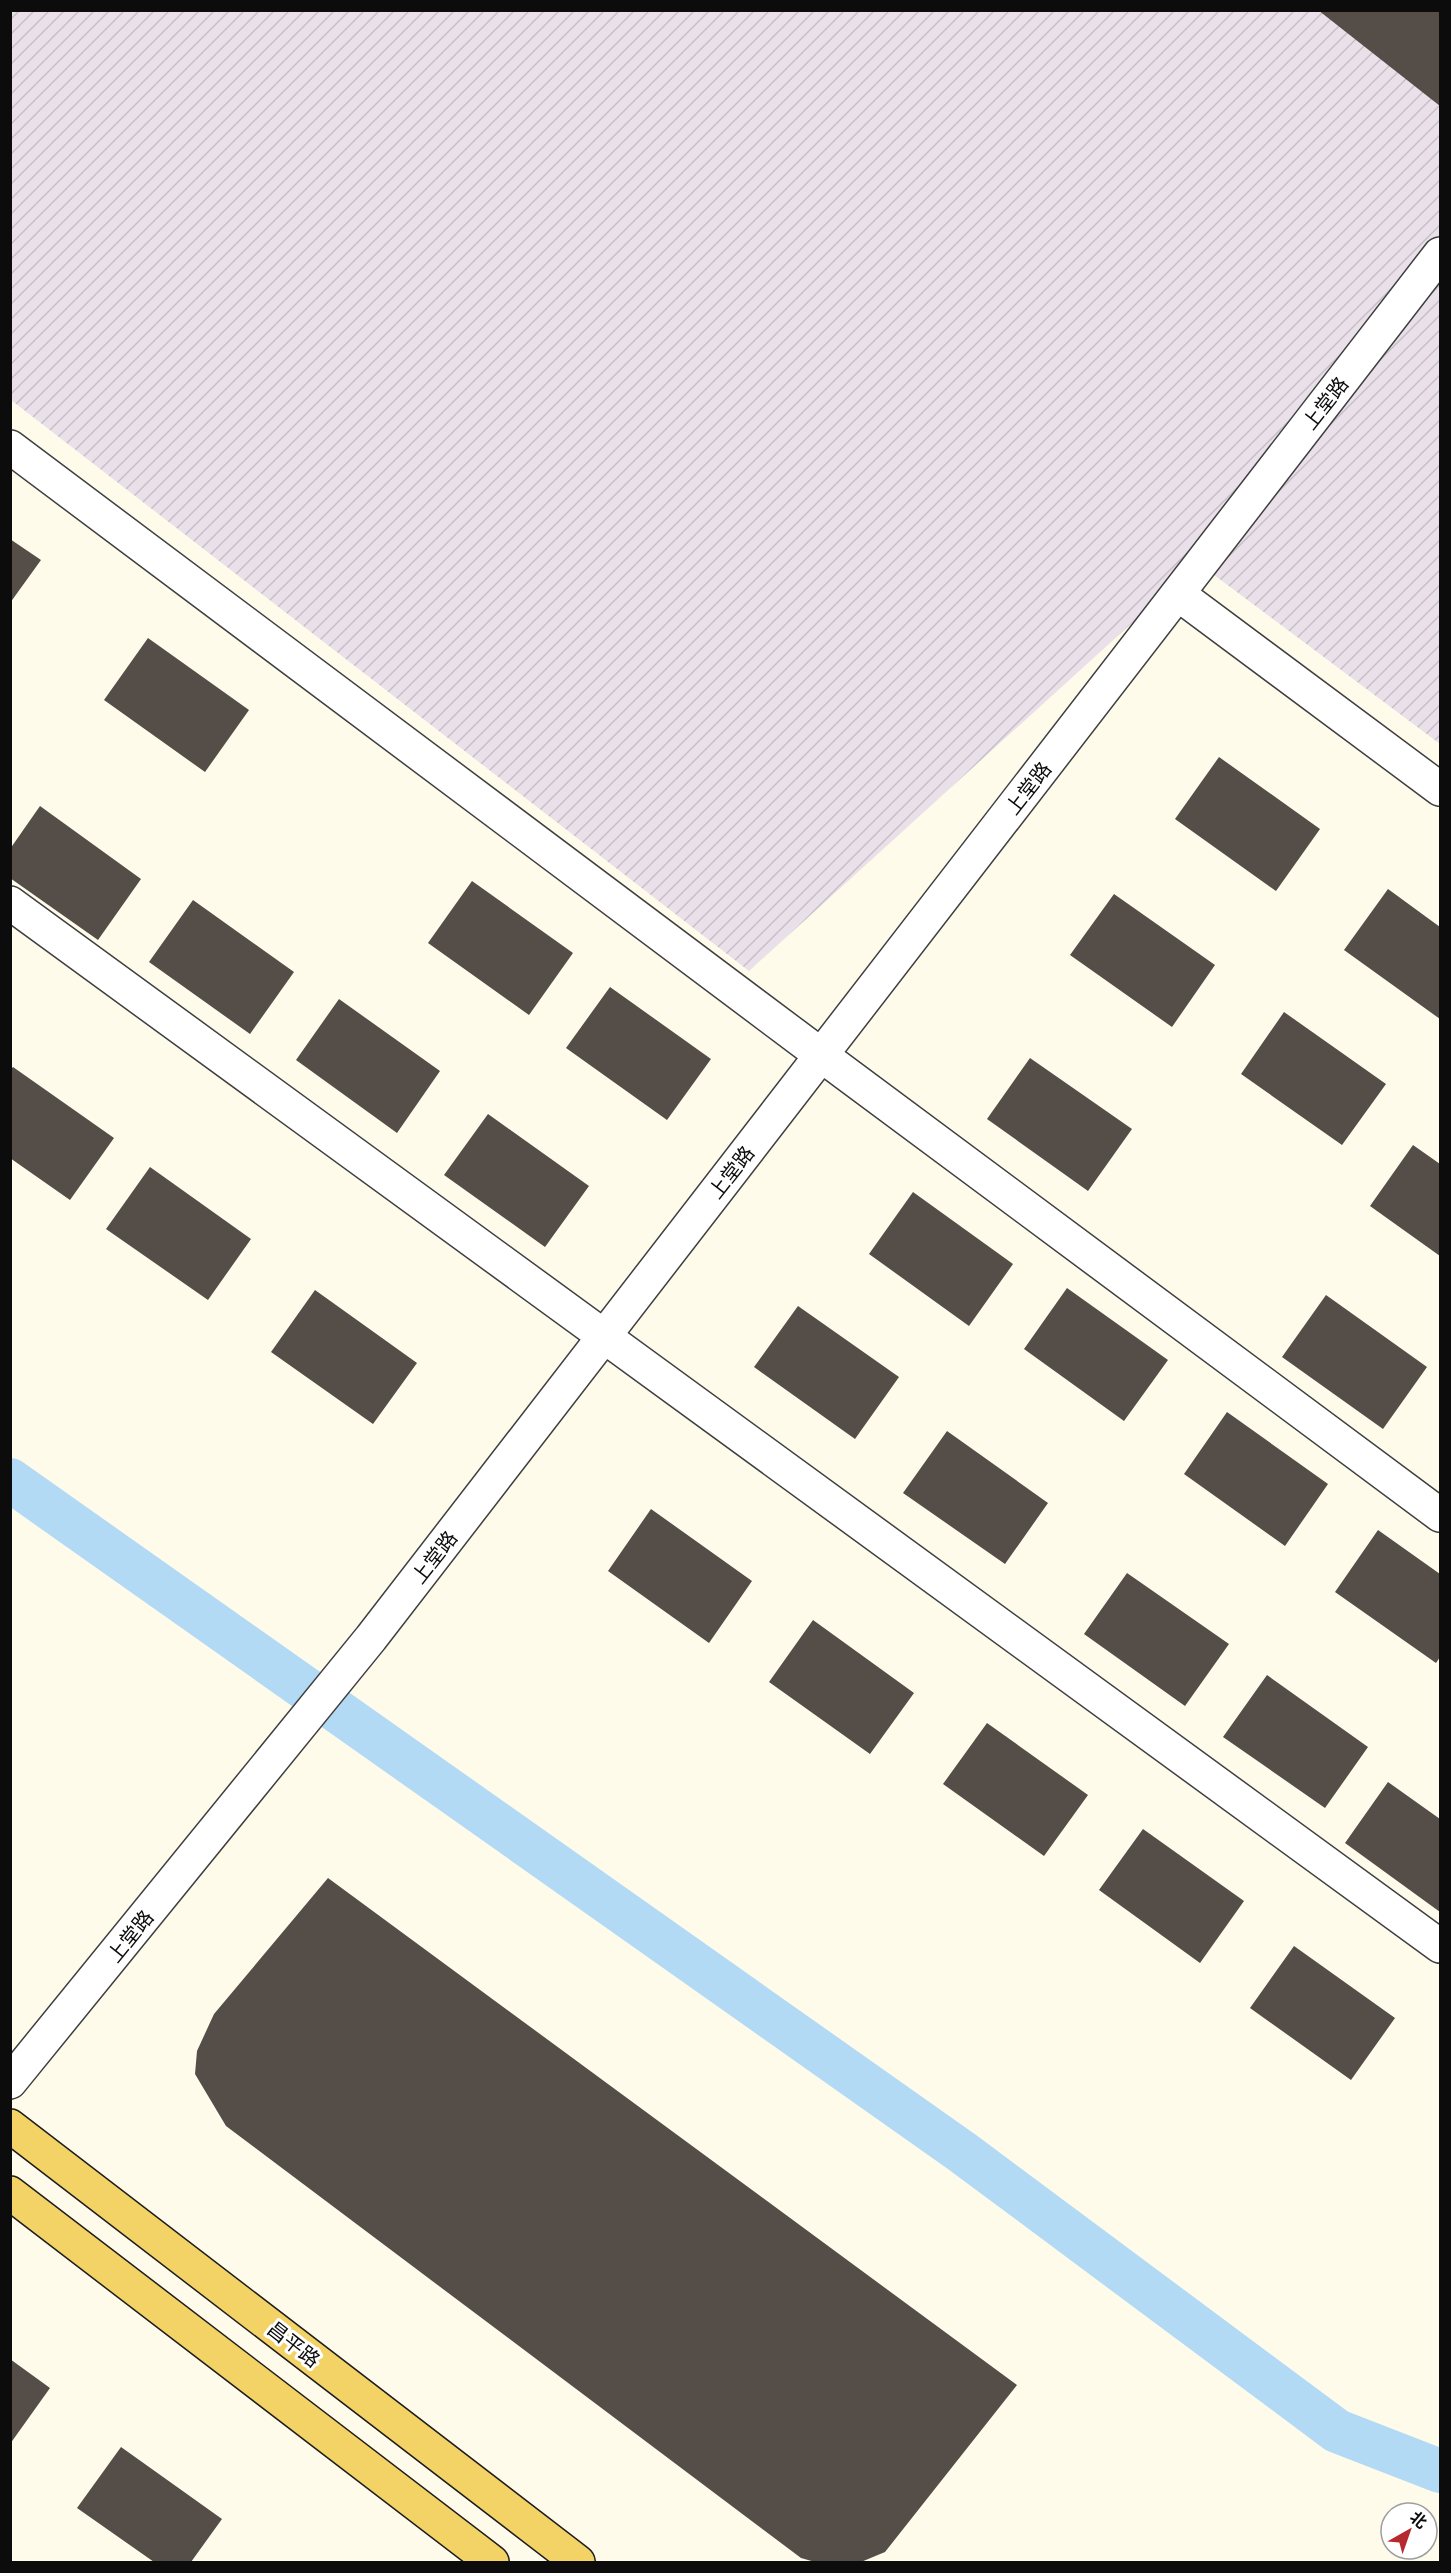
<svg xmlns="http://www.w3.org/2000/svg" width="1451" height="2573" font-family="Merriweather,'Noto Sans SC',serif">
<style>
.industrial{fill:url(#industrial-furrows)}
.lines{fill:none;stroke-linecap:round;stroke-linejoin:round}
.canal{stroke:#b2daf4;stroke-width:44}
.building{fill:#544d48}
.minor-casing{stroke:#3f3f3f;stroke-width:36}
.major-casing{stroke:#1d1d1d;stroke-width:36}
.minor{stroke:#fff;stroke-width:33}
.major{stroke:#f4d366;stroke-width:33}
.labels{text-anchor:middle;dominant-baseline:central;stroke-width:6;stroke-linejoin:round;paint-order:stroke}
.street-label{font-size:20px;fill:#0c0c0c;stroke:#fff}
</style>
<defs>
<pattern id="industrial-furrows" width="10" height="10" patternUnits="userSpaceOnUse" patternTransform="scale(1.5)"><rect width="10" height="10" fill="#e9e0ea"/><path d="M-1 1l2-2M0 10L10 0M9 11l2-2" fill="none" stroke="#c7bfc8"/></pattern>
</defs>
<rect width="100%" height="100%" fill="#fefbeb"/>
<path class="industrial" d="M10 11H1440V744L1198 563 749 971 11 400Z"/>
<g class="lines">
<path class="canal" d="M10 1480 962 2152 1337 2431 1440 2471"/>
</g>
<path class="building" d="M1318 10H1440V106Z
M10 539 41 560 10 603Z
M148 638 249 710 205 772 104 700Z
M1219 757 1320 829 1276 891 1175 819Z
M40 806 141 879 98 940 10 878V849Z
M472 881 573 953 529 1015 428 943Z
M1388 889 1440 927V1019L1344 950Z
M1114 894 1215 965 1172 1027 1070 955Z
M193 900 294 972 250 1034 149 962Z
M610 987 711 1059 667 1120 566 1048Z
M339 999 440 1071 397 1133 296 1060Z
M1284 1012 1386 1084 1342 1145 1241 1074Z
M1030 1058 1132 1129 1088 1191 987 1119Z
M13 1067 114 1138 70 1200 10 1158V1070Z
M488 1114 589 1186 545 1247 444 1175Z
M1413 1145 1440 1164V1256L1370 1206Z
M150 1167 251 1239 208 1300 106 1229Z
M913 1192 1013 1264 969 1326 869 1254Z
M1067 1288 1168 1360 1124 1421 1024 1349Z
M315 1290 417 1363 373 1424 271 1352Z
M1326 1295 1427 1367 1383 1429 1282 1357Z
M798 1306 899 1377 855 1439 754 1367Z
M1227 1412 1328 1484 1285 1546 1184 1474Z
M947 1431 1048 1503 1005 1564 903 1493Z
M651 1509 752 1581 709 1643 608 1571Z
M1378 1530 1440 1574V1657L1436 1663 1335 1592Z
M1127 1573 1229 1644 1185 1706 1084 1634Z
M813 1620 914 1693 870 1754 769 1682Z
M1267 1675 1368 1747 1325 1808 1223 1737Z
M987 1723 1088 1795 1044 1856 943 1784Z
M1388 1782 1440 1819V1912L1345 1843Z
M1143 1829 1244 1901 1200 1963 1099 1890Z
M328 1878 1017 2385 885 2552 861 2562H815L801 2558 226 2126 195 2074 197 2051 214 2014Z
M1294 1946 1395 2018 1351 2080 1250 2008Z
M10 2359 50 2388 10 2444Z
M121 2447 222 2519 191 2562H154L77 2508Z"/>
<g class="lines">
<g class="minor-casing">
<path id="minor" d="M10 447 821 1055 1440 1515
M1178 594 1440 789
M10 903 1440 1946
M10 2082 371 1638 1440 254"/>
</g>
<g class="major-casing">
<path id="major" d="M10 2126 578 2562
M10 2193 492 2562"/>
</g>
<use href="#minor" class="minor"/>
<use href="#major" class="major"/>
</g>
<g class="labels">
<g class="street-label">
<text transform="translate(1325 403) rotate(-52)">上堂路</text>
<text transform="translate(1028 788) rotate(-52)">上堂路</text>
<text transform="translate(731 1172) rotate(-52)">上堂路</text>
<text transform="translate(434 1557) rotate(-52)">上堂路</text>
<text transform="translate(130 1936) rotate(-51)">上堂路</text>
<text transform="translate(294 2344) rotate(38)">昌平路</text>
</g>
</g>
<rect width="1451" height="2573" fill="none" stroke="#0c0c0c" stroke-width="24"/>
<g transform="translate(1409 2531) rotate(40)"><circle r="28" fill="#ffffff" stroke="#9e9e9e" stroke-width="1.5"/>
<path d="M0-4.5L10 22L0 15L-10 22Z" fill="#b6292e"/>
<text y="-9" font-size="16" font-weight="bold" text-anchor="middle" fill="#0c0c0c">北</text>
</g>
</svg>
